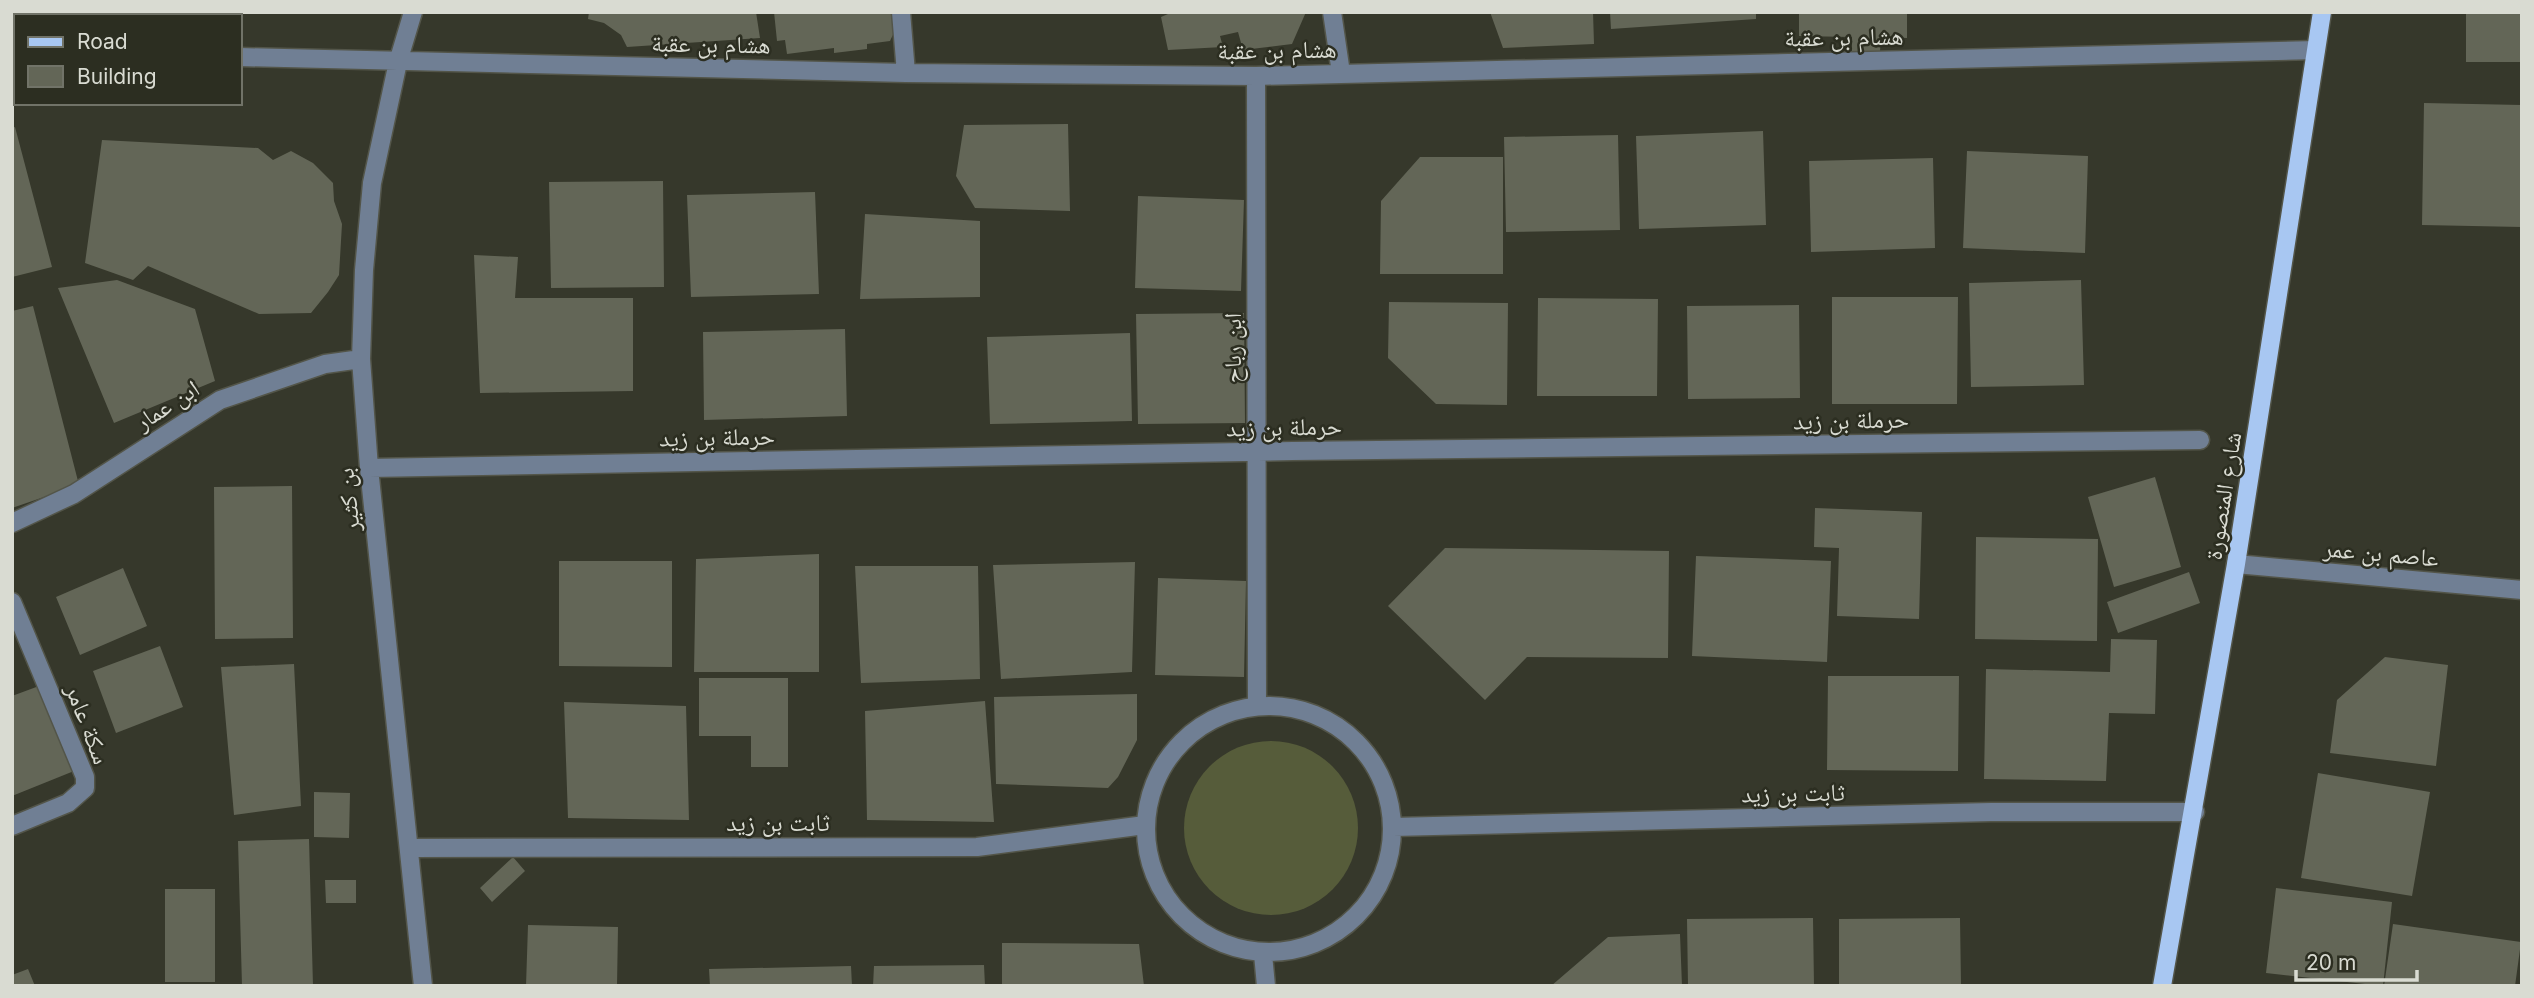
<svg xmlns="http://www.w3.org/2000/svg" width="2534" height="998" font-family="Inter,'Noto Naskh Arabic',sans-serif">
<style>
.green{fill:#565c3a}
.building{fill:#636657}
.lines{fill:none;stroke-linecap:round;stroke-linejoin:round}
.minor-casing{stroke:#535549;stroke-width:21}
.major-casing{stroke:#535549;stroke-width:21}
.minor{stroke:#707f94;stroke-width:18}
.major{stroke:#a8c7f2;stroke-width:18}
.labels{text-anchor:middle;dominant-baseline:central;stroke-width:5;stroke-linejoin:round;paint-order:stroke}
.street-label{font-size:24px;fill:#d9dbd2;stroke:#2c2e21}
</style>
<rect width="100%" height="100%" fill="#36382b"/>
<path class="green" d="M1184 828a87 87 0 1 1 174 0a87 87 0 1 1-174 0Z"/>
<path class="building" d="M589 12H756L760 38 627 47 621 35 604 23 588 19Z
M774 12H895L897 26 890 41 867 44V49L834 53V48L787 54 785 40 777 41Z
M1168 12H1306L1292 44 1243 50 1238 32 1220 36 1223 47 1168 50 1161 17 1168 14Z
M1490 12H1593L1594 44 1503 48Z
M1610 12H1756V19L1611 29Z
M1799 12H1907V38L1881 37 1880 51H1852V37L1799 36Z
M2466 12H2522V62H2466Z
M2424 103 2522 105V227L2422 225Z
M1068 124 1070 211 975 208 956 176 964 125Z
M15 127 52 267 12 277V128Z
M1763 131 1766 225 1639 229 1636 136Z
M1618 135 1620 230 1506 232 1504 137Z
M102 140 258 148 273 160 291 151 313 163 333 183 334 201 342 224 339 275 328 292 311 313 259 314 148 266 133 280 85 263Z
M1967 151 2088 156 2085 253 1963 248Z
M1420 157H1503V274H1380L1381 201Z
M1933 158 1935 248 1811 252 1809 161Z
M663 181 664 287 551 288 549 182Z
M815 192 819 294 691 297 687 195Z
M1138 196 1244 200 1241 291 1135 288Z
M865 214 980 221V297L860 299Z
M474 255 518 257 515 298H633V391L480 393Z
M117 280 195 309 215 381 114 423 58 288Z
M2081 280 2084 385 1971 387 1969 283Z
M1832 297H1958L1957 404H1832Z
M1538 298 1658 299 1657 396H1537Z
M1389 302 1508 303 1507 405 1436 404 1388 358Z
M1799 305 1800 398 1688 399 1687 306Z
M33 306 79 485 12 508V311Z
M1244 313 1245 423 1138 424 1136 314Z
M845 329 847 416 704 420 703 332Z
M1130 333 1132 421 990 424 987 337Z
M2155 477 2181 567 2114 587 2088 497Z
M292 486 293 638 215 639 214 487Z
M1815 508 1922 512 1919 619 1837 616 1839 548 1814 547Z
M1976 537 2098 539 2097 641 1975 639Z
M1445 548 1669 551 1668 658 1527 657 1485 700 1388 606Z
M819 554V672H694L696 559Z
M1696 556 1831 561 1827 662 1692 656Z
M559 561H672V667L559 666Z
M1135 562 1132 672 1001 679 993 565Z
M855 566H978L980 679 861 683Z
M123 568 147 626 80 655 56 597Z
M2189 572 2200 603 2118 633 2107 602Z
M1158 578 1246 581 1244 677 1155 675Z
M2111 639 2157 640 2155 714 2109 713 2106 781 1984 779 1986 669 2110 672Z
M160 646 183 707 116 733 93 671Z
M2385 657 2448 665 2436 766 2330 753 2337 700Z
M294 664 301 806 234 815 221 667Z
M1828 676H1959L1958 771 1827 770Z
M699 678H788V767H751V736H699Z
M39 686 74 771 12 796V696Z
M1137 694V740L1118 777 1108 788 996 784 994 697Z
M985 701 994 822 867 820 865 711Z
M564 702 686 706 689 820 568 818Z
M2318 773 2430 792 2412 896 2301 878Z
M314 792 350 793 349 838 314 837Z
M309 839 313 986H242L238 841Z
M513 857 525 871 492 902 480 888Z
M325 880H356V903H326Z
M2276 888 2392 902 2383 986 2266 973Z
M165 889H215V982H165Z
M1813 918 1814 986H1688L1687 919Z
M1960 918 1961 986H1839V919Z
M2393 924 2521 942 2515 986H2384Z
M528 925 618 927 617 986H526Z
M1680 934 1682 986H1551L1608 937Z
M1002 943 1139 944 1144 986H1002Z
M984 965 985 986H873L874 966Z
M851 966 852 986H710L709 969Z
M28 969 35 986H12V975Z"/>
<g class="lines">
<g class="minor-casing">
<path id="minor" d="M413 12 398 62 372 183 364 270 361 359 369 468 423 986
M901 12 906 73
M1332 12 1341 73
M12 51H16
M240 57 906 73 1256 76 2316 50
M1256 76 1257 705
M369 468 1293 451 2200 440
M12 523 74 494 220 400 325 364 361 359
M2236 564 2522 590
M12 602 85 777V788L68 803 12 826
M1146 829a123 123 0 1 1 246 0a123 123 0 1 1-246 0Z
M1393 827 1991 812H2195
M410 848 977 847 1145 825
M1263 954 1266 986"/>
</g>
<g class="major-casing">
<path id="major" d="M2162 986 2236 564 2322 12"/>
</g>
<use href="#minor" class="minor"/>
<use href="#major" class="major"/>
</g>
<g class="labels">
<g class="street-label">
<text transform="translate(1844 37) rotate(-1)">هشام بن عقبة</text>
<text transform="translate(711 44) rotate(1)">هشام بن عقبة</text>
<text transform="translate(1277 50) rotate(-1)">هشام بن عقبة</text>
<text transform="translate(1232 348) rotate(-90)">ابن رباح</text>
<text transform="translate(167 405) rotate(-33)">ابن عمار</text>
<text transform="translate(1851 420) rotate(-1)">حرملة بن زيد</text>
<text transform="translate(1284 427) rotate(-1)">حرملة بن زيد</text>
<text transform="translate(717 437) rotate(-1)">حرملة بن زيد</text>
<text transform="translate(2223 496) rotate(-81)">شارع المنصورة</text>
<text transform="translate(348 500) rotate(-96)">بن كثير</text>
<text transform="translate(2381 553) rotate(5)">عاصم بن عمر</text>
<text transform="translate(88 724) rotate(69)">سكة عامر</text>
<text transform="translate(1793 793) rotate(-1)">ثابت بن زيد</text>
<text x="778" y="822">ثابت بن زيد</text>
</g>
</g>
<rect width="2534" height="998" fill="none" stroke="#d9dbd2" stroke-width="28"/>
<rect x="14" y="14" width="228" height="91" fill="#2c2e21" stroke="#717368" stroke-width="2"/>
<rect x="28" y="37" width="35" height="10" fill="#a8c7f2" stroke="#717368" stroke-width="2"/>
<text x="77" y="49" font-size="21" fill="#d9dbd2">Road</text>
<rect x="28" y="66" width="35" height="21" fill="#636657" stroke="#717368" stroke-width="2"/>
<text x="77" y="84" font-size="21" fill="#d9dbd2">Building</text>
<path d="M2296 970v10h121v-10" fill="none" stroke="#d9dbd2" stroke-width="3.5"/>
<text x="2306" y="970" font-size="21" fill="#d9dbd2" stroke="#2c2e21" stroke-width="5" paint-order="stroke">20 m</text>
</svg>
